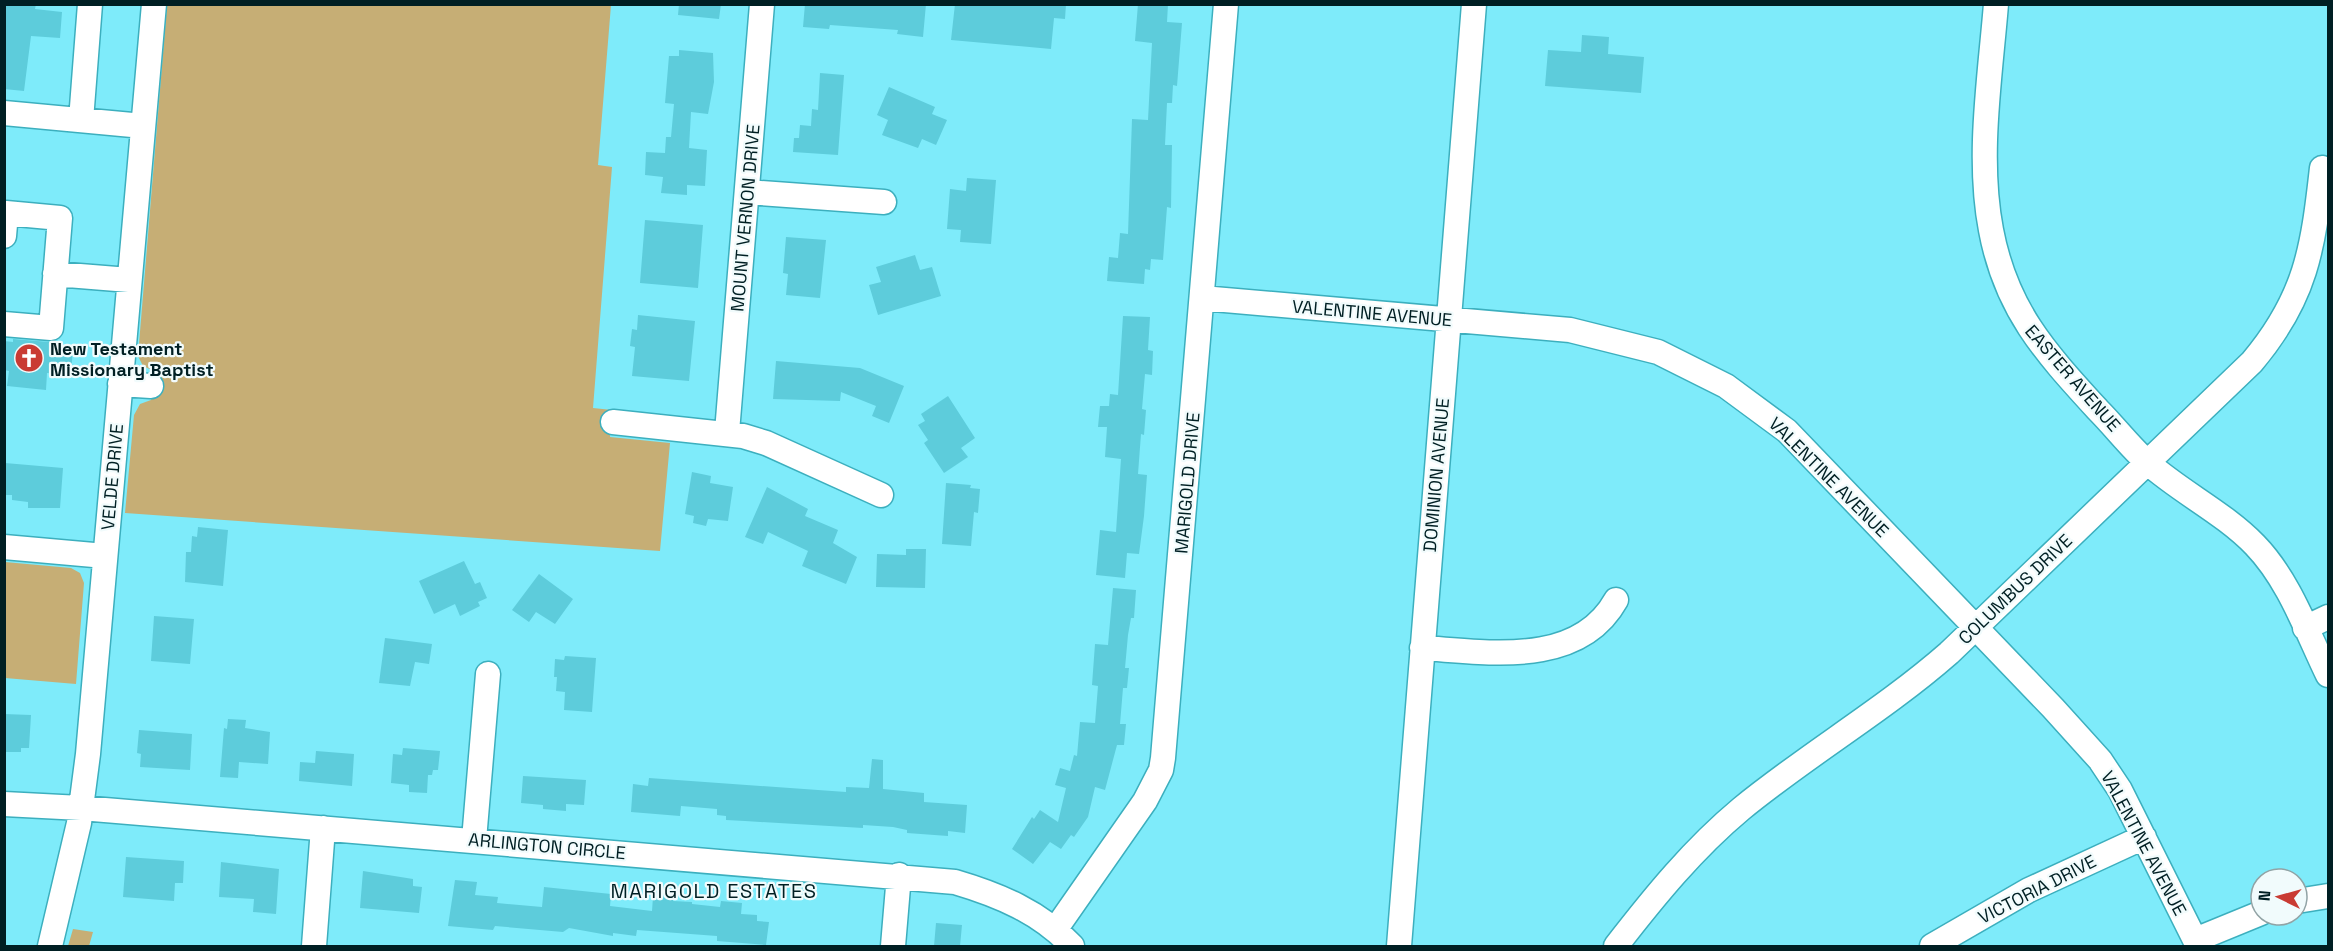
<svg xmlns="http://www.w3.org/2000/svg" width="2333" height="951" font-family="'Space Grotesk',sans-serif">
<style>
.green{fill:#c6ae75}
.building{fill:#5dccdb}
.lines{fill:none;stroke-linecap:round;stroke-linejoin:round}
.minor-casing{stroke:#3cafbe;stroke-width:27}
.minor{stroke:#fff;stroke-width:24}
.labels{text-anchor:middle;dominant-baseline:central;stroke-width:4.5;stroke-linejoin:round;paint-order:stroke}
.street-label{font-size:18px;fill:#001f23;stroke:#f1fbfc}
.poi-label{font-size:18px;font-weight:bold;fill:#001f23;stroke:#f1fbfc;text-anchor:start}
.neighbourhood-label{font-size:20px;letter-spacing:1.5px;fill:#001f23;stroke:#f1fbfc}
</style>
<rect width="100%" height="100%" fill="#7eebfa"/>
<path class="green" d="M167 5H611L598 165 612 167 593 408 612 410 610 437 670 443 660 551 125 513 134 415 140 404 151 400 154 371 143 366 138 356Z
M5 562 71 568 80 573 84 583 76 684 5 678Z
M73 929 93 932 89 946H68Z"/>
<path class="building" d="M4 4H36L35 9 62 12 60 38 31 36 24 91 4 89Z
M679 4H721L719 19 678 15Z
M805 4H926L923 37 897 34 898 30 830 25 829 29 803 27Z
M955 4H1066L1065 19 1054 18 1051 49 951 40Z
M1138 4H1168L1167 22 1182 23 1177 86 1173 85 1172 103H1167L1165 145H1172L1171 208 1167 207 1163 260 1151 259 1150 270 1145 269 1144 284 1107 281 1109 257 1118 258 1120 233 1128 234 1132 119 1148 120 1152 43 1135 41Z
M1582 35 1609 37 1608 54 1644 57 1641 93 1545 86 1548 50 1581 52Z
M679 50 713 53 714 82 708 114 691 112 689 148 707 150 705 186 687 185V195L661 193 663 177 645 175 646 152 665 153 666 137H671L674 104 665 103 669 56H679Z
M820 73 844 75 838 155 793 152 794 138H799L800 125 811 126 812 109 818 110Z
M889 87 935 107 932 114 947 120 936 145 922 139 918 148 882 135 888 120 877 115Z
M967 178 996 180 991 244 960 242 961 230 947 229 950 189 966 191Z
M645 220 703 225 698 288 640 283Z
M786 237 826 240 820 298 786 295 788 274 783 273Z
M915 255 920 270 932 267 941 296 878 315 869 285 881 282 876 267Z
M638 315 695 321 689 381 632 376 635 347 630 346 632 329 637 330Z
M1123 316 1150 317 1148 350 1153 351 1152 375 1145 374 1142 409 1146 410 1144 435 1141 434 1138 474 1147 475 1144 516 1139 554 1127 553 1125 578 1096 575 1100 530 1116 532 1121 459 1105 457 1107 427H1098L1100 406H1109L1110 394 1118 395Z
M13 339 49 342V346L73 348 71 375 47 373 46 390 7 386 9 371 4 370V341L13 342Z
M776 361 860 368 904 386 889 423 872 416 876 406 841 392 840 401 773 399Z
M948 396 975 438 961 448 968 457 944 473 924 443 928 440 918 425 925 421 921 414Z
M5 463 63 468 60 508H28V502L12 500V495H4Z
M692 472 711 476 710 483 733 487 728 521 708 519 706 526 693 523 694 516 685 514Z
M946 483 971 485 970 488 980 489 978 513 974 512 971 546 942 544Z
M767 487 808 509 805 516 838 530 833 543 857 557 846 584 802 566 808 551 768 532 763 544 745 537Z
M198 527 228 530 223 586 185 582 186 552H191L192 536 197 537Z
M906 549H926L925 588 876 587 877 554 906 555Z
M464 561 475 584 480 582 487 598 478 602 480 606 460 616 455 604 434 614 419 581Z
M539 574 573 599 555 624 536 612 529 622 512 610Z
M1113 588 1136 590 1134 618H1131L1128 635 1125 668H1129L1127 688H1123L1120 724H1126L1124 745H1117L1105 790 1095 787 1088 817 1074 837 1071 835 1061 849 1050 842 1033 864 1012 849 1032 817 1034 819 1040 810 1058 822 1066 788 1055 785 1060 768 1070 771 1074 755 1077 756 1080 722 1095 723 1098 686 1092 685 1095 644 1108 645Z
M154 616 194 619 190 664 151 661Z
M385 638 432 644 429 664 415 662 410 686 379 683Z
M565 656 596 658 592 712 564 710 565 692 556 691 557 677H554L555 659 564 660Z
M4 714 31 715 29 748H21V752H6Z
M228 719 246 720 245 728 270 732 268 764 239 762 238 778 220 777 224 728 227 729Z
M139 730 192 734 190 770 140 767 141 754 137 753Z
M403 748 440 751 438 770H433L432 775H428L427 793 409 792V785L391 783 393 754 402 755Z
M316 751 354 754 352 786 299 781 300 762 315 763Z
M872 759 883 760V789L924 793V802L967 805 965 833 948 831V836L907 833V830L893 827 863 825V828L745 821 726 820V816L717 815V809L681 806 680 816 631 812 633 784 648 786 649 778 846 792V787L869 788Z
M523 776 586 780 584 805 566 804V811L543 809V805L521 803Z
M126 857 184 861 183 883H175L174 901 123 897Z
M221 862 279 869 276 914 253 912 254 899 219 897Z
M363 871 413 879V886L422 887 419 913 360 908Z
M455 880 477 882 475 895 498 897 497 903 542 907 544 887 611 894 610 906 652 911 653 897 673 898V901L692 902V904L720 907 721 901 742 903 741 914 757 915V921L769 922 766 945 717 941V936L637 930 636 936 613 933V936L569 928 563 932 495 926 493 930 448 926Z
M936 923 962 925 960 946H934Z"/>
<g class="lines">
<g class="minor-casing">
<path id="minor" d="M1996 4C1990 78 1977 157 1991 230 2006 310 2045 352 2098 410 2115 427 2130 447 2148 463 2182 493 2224 513 2255 545 2289 580 2307 632 2328 675
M4 113 143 126
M81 120 90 4
M747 192 884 202
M4 236 6 213 60 218 51 328 4 324
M55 274 129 280
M1202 298 1570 330 1658 352 1726 386 1787 431 2053 708 2100 760 2120 790 2198 946
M120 384 151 386
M613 422 743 436 766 443 881 495
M727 432 762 4
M4 547 105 556
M2305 628 2328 617
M1422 648C1488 652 1578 668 1616 600
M4 804 81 808 955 882C999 895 1040 912 1072 946
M474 840 488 674
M2297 901 2328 896
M1055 930 1145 801 1161 770 1163 758 1226 4
M2195 940 2261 913
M50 946 79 823 88 754 154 4
M314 946 323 828
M893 946 899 875
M1399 946 1474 4
M1616 946C1654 897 1693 849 1741 809 1808 754 1884 710 1949 653L2252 362C2306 298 2313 249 2322 168
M1932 946 2029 890 2144 837"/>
</g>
<use href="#minor" class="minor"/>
</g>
<defs>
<g id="church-disc" transform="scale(1.5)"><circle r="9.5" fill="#c93b33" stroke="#f1fbfc"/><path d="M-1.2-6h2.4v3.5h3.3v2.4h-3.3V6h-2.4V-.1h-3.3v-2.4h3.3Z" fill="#fff"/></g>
</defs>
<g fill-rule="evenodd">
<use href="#church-disc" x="29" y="358"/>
</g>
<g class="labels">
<g class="street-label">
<text transform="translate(745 218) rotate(-85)">MOUNT VERNON DRIVE</text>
<text transform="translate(1372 313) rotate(5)">VALENTINE AVENUE</text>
<text transform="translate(2073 378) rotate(49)">EASTER AVENUE</text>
<text transform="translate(1436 475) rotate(-85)">DOMINION AVENUE</text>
<text transform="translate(112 477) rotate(-85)">VELDE DRIVE</text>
<text transform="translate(1829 477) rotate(45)">VALENTINE AVENUE</text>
<text transform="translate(1187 483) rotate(-85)">MARIGOLD DRIVE</text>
<text transform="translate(2015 589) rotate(-44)">COLUMBUS DRIVE</text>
<text transform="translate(2144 843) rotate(62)">VALENTINE AVENUE</text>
<text transform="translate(547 846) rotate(5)">ARLINGTON CIRCLE</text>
<text transform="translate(2037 889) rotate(-27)">VICTORIA DRIVE</text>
</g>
<g class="poi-label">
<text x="50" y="348">New Testament<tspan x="50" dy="21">Missionary Baptist</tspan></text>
</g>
<g class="neighbourhood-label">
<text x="714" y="891">MARIGOLD ESTATES</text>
</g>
</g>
<rect width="2333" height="951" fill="none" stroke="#001f23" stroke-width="12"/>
<g transform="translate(2279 897) rotate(275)"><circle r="28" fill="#f1fbfc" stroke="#91a3a5" stroke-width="1.5"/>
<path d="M0-4.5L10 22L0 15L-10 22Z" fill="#c93b33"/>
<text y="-9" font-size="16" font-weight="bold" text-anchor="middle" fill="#001f23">N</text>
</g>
</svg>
